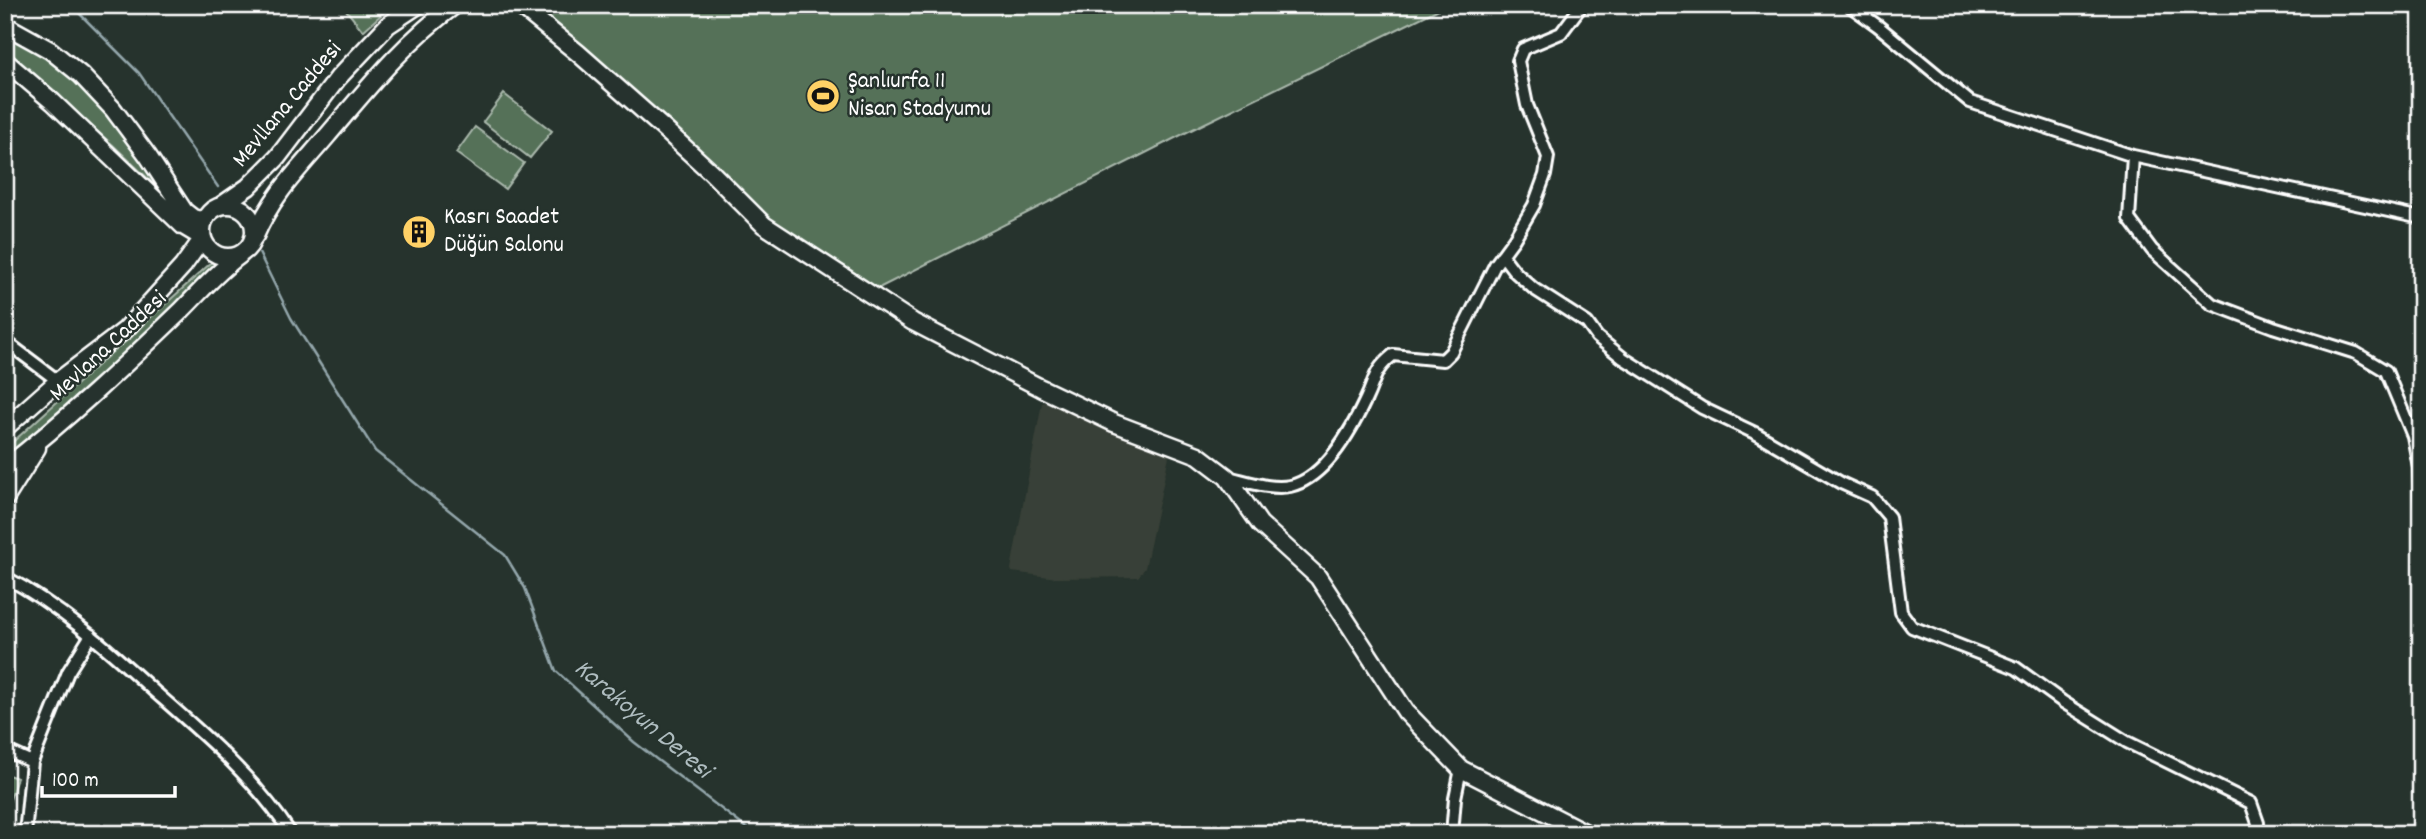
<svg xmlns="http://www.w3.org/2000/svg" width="2426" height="839" font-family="Dekko,sans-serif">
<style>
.built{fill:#394137}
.green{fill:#547159;stroke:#aab8ac;stroke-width:2}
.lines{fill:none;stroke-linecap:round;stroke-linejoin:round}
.stream{stroke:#94a7ac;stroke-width:2.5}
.street-casing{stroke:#fff;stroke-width:16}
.secondary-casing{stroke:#fff;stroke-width:21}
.street{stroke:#26332d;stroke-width:10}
.secondary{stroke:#26332d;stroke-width:16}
.labels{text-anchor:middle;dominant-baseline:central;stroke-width:5;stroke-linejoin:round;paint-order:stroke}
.poi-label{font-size:24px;fill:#fff;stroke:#26332d;text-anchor:start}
.street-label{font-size:24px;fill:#fff;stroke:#26332d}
.water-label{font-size:26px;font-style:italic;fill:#afbdc0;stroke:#26332d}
</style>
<rect width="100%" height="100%" fill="#26332d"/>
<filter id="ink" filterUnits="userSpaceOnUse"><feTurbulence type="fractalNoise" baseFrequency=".0143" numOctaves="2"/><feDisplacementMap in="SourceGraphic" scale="14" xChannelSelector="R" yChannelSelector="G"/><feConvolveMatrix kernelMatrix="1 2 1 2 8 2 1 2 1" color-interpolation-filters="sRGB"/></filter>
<g filter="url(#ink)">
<path class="built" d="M1045 402 1170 451 1145 568 1138 577 1057 578 1012 572 1011 569 1042 403Z"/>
<path class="green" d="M342 5H392L363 31Z
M532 5H1447L1193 129 877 289 846 267 782 233Z
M5 31 69 71 96 99 158 181V188L113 145 5 52Z
M504 94 552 131 530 158 483 122Z
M475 127 524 163 505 189 456 153Z
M213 261 218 267 5 463V449Z
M5 774 17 778 5 815Z"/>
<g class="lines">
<path class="stream" d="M71 5 139 73 218 187
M259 253 291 318 375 451 505 555 525 588 556 671 634 742 754 834"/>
<g class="street-casing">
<path id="street" d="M1849 5 1878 26 1970 102 2133 156 2421 218
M2133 156 2129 219 2152 250 2212 304 2273 327 2356 353 2386 371 2413 436 2419 467 2421 504
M1502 255 1515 272 1534 289 1587 323 1597 337 1623 358 1702 408 1757 434 1841 483 1872 497 1889 517 1901 612 1912 627 2016 668 2063 702 2127 742 2251 803 2258 823 2256 834
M5 341 58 381
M1227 477C1246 481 1271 490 1290 486 1325 478 1352 429 1366 399 1376 378 1373 371 1393 355L1443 360 1451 352 1495 265 1514 239 1534 205 1545 175 1548 157 1527 105 1518 61 1523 49 1561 33 1582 5
M5 577C60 606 108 649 154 691 203 734 255 778 291 834
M5 750 32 762
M25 834 32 762 68 672 91 635
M1452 834 1455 798 1461 769"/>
</g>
<g class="secondary-casing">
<path id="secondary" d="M519 5 578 53 662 127 711 172 764 225 913 322 1041 388 1114 423 1198 455 1227 477 1260 524 1318 577 1406 712 1461 769 1588 834
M5 25 50 50 81 75 113 109 148 156 184 211 193 218 203 221
M5 61 53 102 183 226 203 238 183 266 125 330 58 381 5 428
M202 231a26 26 0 1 1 52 0a26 26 0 1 1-52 0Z
M222 205 248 187 277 158 338 78 388 25 418 5
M255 236C272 195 299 169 327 136 367 89 405 41 455 5
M5 468C67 420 125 365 182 310 201 291 218 271 240 255
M5 499 37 448"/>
</g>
<use href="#street" class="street"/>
<use href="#secondary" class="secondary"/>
</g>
</g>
<defs>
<g id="stadium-disc" transform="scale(1.75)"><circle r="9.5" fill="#ffd166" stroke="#26332d"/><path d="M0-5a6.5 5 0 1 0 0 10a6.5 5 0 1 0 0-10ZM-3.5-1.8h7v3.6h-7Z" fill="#111"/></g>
<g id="building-disc" transform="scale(1.75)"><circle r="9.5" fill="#ffd166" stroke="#26332d"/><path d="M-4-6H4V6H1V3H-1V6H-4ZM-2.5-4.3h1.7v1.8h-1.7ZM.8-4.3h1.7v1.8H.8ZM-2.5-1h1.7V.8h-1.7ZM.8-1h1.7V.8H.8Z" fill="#111"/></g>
</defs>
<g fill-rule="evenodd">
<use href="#stadium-disc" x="823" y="96"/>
<use href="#building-disc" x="419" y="232"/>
</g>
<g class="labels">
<g class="poi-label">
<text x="848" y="82">Şanlıurfa 11<tspan x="848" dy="28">Nisan Stadyumu</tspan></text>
<text x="444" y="218">Kasrı Saadet<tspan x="444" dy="28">Düğün Salonu</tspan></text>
</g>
<g class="street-label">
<text transform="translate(288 105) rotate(-50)">Mevllana Caddesi</text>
<text transform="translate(109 347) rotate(-43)">Mevlana Caddesi</text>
</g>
<g class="water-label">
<text transform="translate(642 720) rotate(40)">Karakoyun Deresi</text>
</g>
</g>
<rect width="2426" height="839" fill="none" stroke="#26332d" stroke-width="28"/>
<rect x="14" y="14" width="2398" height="811" fill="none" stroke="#fff" stroke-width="2.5" filter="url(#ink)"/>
<path d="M42 786v10h133v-10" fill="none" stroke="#ffffff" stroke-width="3.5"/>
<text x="52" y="786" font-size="21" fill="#ffffff" stroke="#26332d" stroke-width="5" paint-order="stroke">100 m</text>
</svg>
